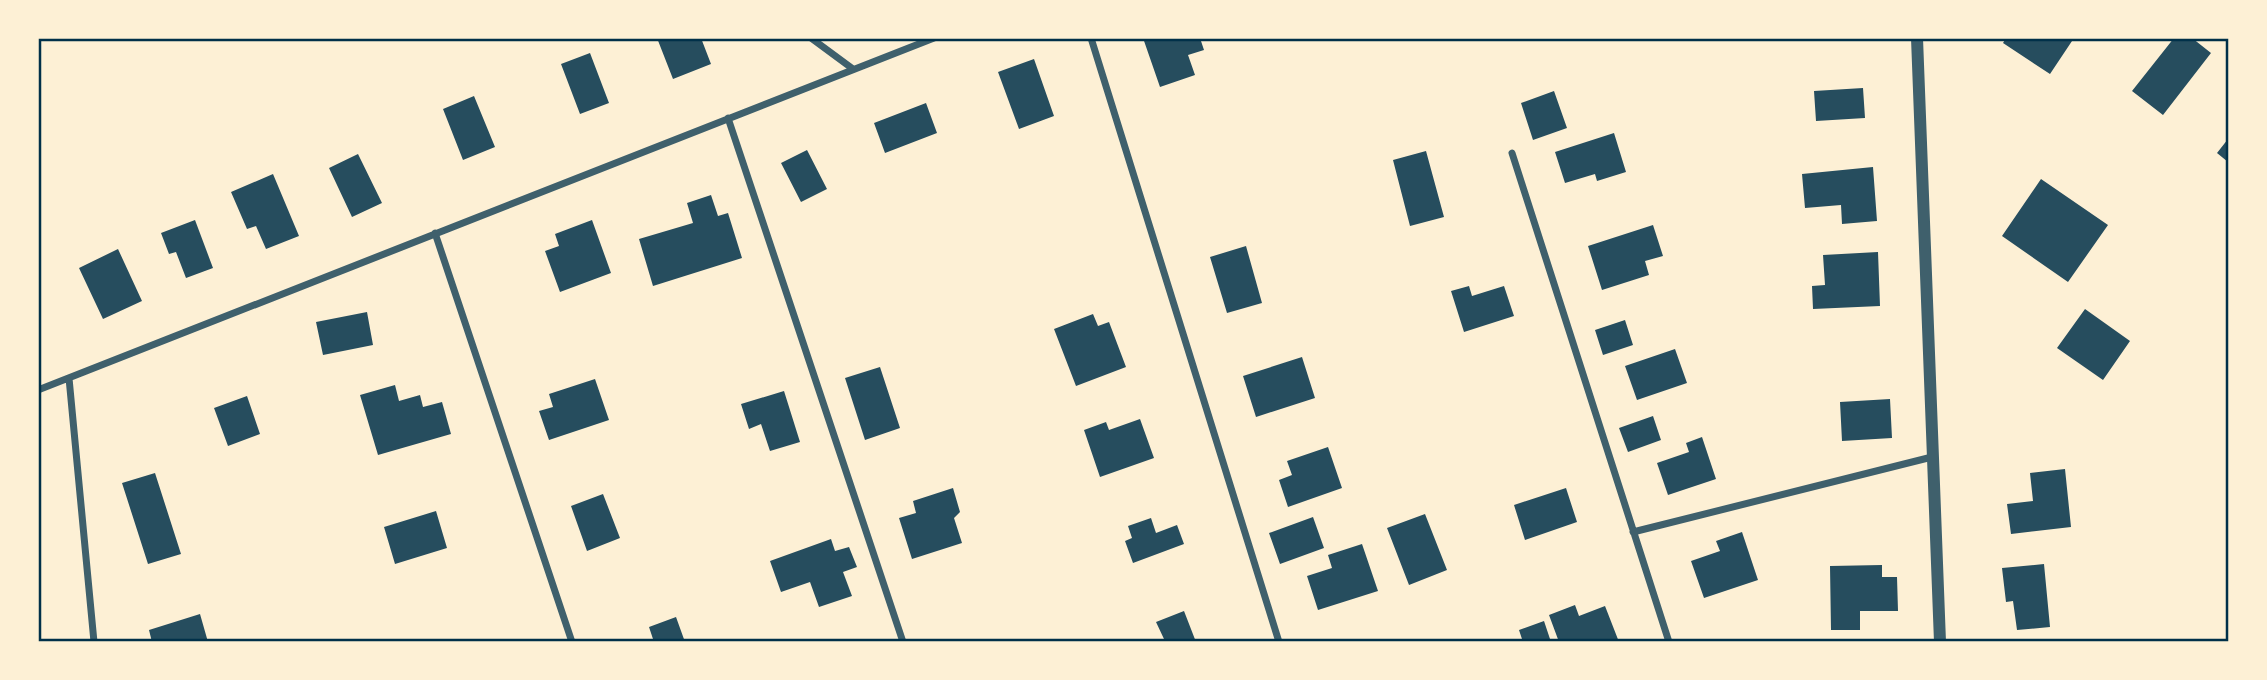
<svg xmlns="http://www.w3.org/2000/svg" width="2267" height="680" font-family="'Alegreya Sans',sans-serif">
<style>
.building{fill:#264d5e}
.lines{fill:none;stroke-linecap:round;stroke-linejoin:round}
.minor{stroke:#3f606c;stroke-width:7}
.tertiary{stroke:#3f606c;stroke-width:12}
.neatline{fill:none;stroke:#003049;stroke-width:2.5}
</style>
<rect width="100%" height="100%" fill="#fdf0d5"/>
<path class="building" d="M657 38H701L711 64 673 79Z
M1143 38H1200L1204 50 1188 55 1195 75 1160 87Z
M2006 38H2074L2050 74 2003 43Z
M2174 38H2192L2211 53 2163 115 2132 91Z
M590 53 609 103 580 114 561 64Z
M1034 59 1054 116 1019 129 998 72Z
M1863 88 1865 118 1816 121 1814 91Z
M1554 91 1567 128 1533 140 1521 103Z
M474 96 495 147 463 160 443 109Z
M926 103 937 133 885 153 874 123Z
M1614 133 1626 172 1597 181 1595 174 1565 183 1555 152Z
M2228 139V162L2217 153Z
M807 150 827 189 801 202 781 163Z
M1426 151 1444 217 1410 226 1393 160Z
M358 154 382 203 352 217 329 168Z
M1873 167 1877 221 1842 224 1841 205 1805 208 1802 174Z
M273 174 299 236 266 249 256 226 247 229 231 192Z
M2041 179 2108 225 2068 282 2002 236Z
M711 195 718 216 728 213 742 258 653 286 639 239 693 223 687 203Z
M195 220 213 268 186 278 176 252 169 254 161 233Z
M592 220 611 273 560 292 545 251 559 246 555 234Z
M1653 225 1663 256 1645 261 1649 275 1602 290 1588 246Z
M1246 246 1262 303 1227 313 1210 257Z
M118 249 142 301 103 319 79 268Z
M1878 252 1880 306 1813 309 1812 286 1825 285 1823 255Z
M1469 286 1472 296 1504 286 1514 316 1464 332 1451 291Z
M2085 309 2130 341 2103 380 2057 348Z
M367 312 373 345 323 355 316 322Z
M1093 314 1098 326 1109 322 1126 367 1076 386 1054 329Z
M1625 320 1633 345 1603 355 1595 330Z
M1675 349 1687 383 1637 400 1625 366Z
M1302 357 1315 398 1256 417 1243 376Z
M880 367 900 428 865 440 845 378Z
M595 379 609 420 549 440 539 411 553 407 549 394Z
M395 385 399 401 420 395 423 407 442 402 451 434 378 455 360 395Z
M784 391 800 442 770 451 761 424 749 429 741 404Z
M247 396 260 434 228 446 214 408Z
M1890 399 1892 438 1842 441 1840 402Z
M1653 416 1661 440 1628 452 1619 428Z
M1140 419 1154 458 1100 477 1084 430 1106 422 1109 430Z
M1702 437 1716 479 1668 495 1657 463 1689 452 1686 443Z
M1328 447 1342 488 1288 507 1279 480 1292 475 1287 461Z
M2065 469 2071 527 2011 534 2007 504 2033 501 2030 473Z
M155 473 181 554 148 564 122 483Z
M953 488 960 512 954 518 962 543 912 559 899 518 916 513 913 501Z
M1566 488 1577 522 1525 540 1514 505Z
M603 494 620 538 587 551 571 506Z
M436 511 447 548 395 564 384 527Z
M1425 514 1447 570 1409 585 1387 528Z
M1313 517 1324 548 1280 564 1269 533Z
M1151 518 1156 533 1177 525 1184 544 1133 563 1125 541 1132 538 1128 526Z
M1742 532 1758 580 1704 598 1691 561 1720 551 1716 541Z
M831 539 835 551 849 547 857 567 843 572 852 596 819 607 810 582 781 592 770 561Z
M1362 544 1378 591 1318 610 1307 576 1332 568 1328 555Z
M2044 564 2050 627 2017 630 2013 601 2006 602 2002 568Z
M1882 565V577H1897L1898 611H1860V630H1831L1830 566Z
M1575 605 1579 616 1605 606 1619 642H1559L1549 615Z
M1184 611 1196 642H1159L1164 639 1156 622Z
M200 614 208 642H152L149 630Z
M676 617 685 642H648L653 639 649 627Z
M1544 621 1551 642H1523L1519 630Z"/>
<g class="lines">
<path class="minor" d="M811 38 853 69
M1091 38 1279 642
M728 118 903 642
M1512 153 1669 642
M435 233 572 642
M69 378 94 642
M38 390 934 38
M1633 532 1932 457"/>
<path class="tertiary" d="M1917 38 1940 642"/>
</g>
<rect width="2267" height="680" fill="none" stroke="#fdf0d5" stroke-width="80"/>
<rect x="40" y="40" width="2187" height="600" class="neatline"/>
</svg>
